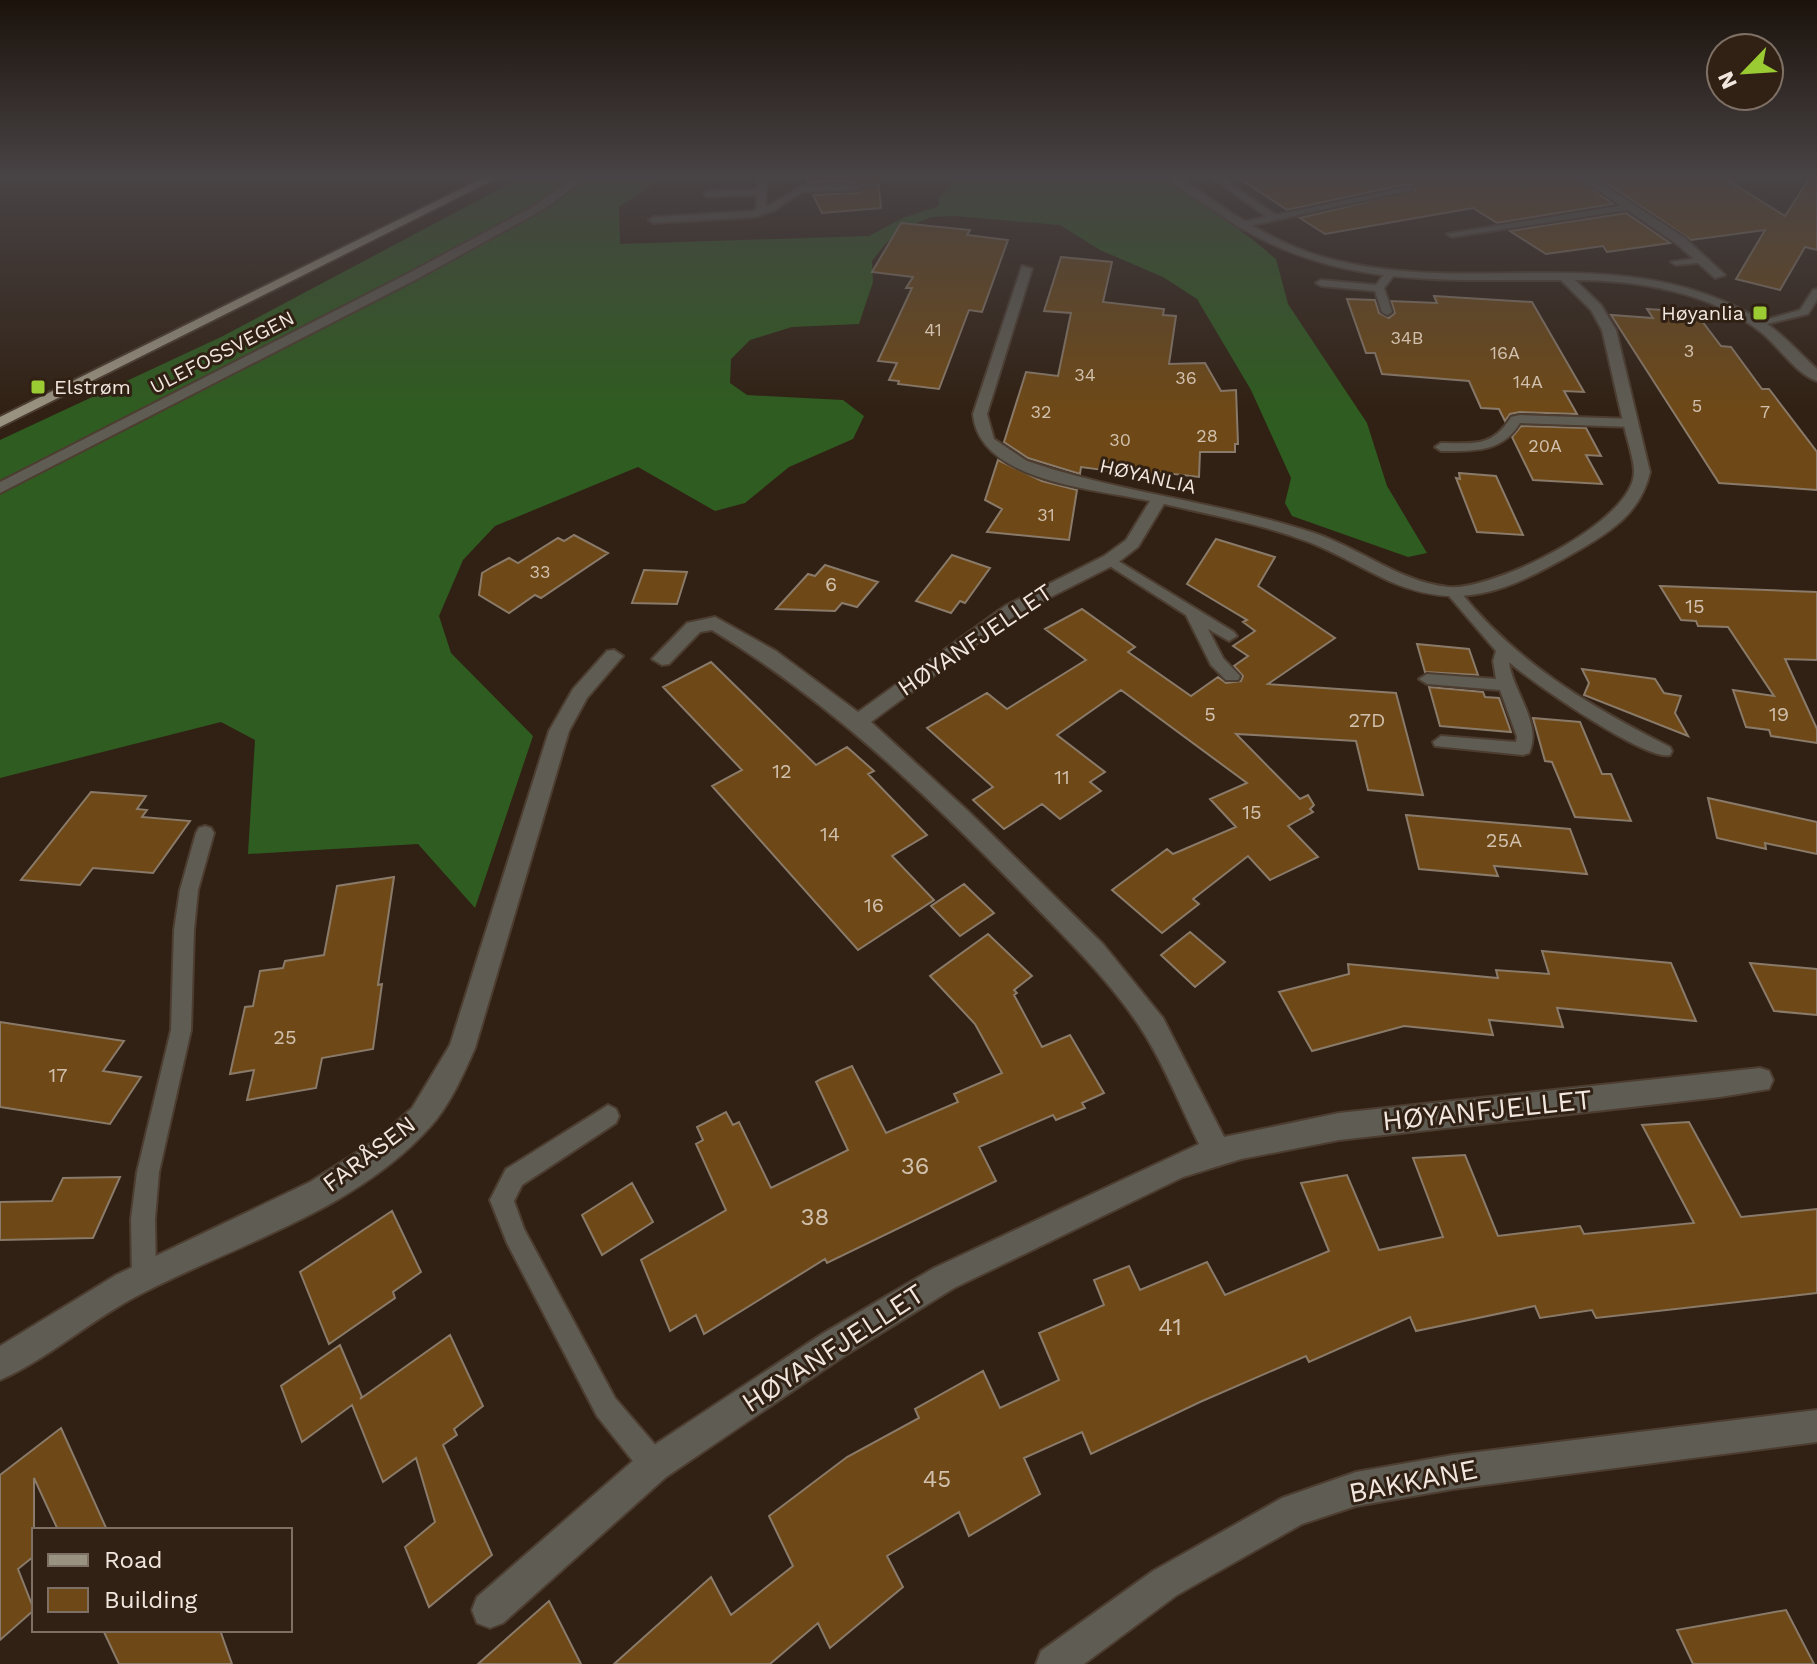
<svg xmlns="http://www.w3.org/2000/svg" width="1817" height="1664" font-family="'Work Sans',sans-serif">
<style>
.forest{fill:#2f5c20}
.building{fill:#6e4917;stroke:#8a7a69;stroke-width:2}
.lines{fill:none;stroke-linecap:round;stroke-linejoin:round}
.service-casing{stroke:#4c3d30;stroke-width:4}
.minor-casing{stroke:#4c3d30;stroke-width:4}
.tertiary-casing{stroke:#4c3d30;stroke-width:4}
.primary-casing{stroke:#4c3d30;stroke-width:4}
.service{fill:#5f5c53;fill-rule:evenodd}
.minor{fill:#5f5c53;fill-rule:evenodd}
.tertiary{fill:#5f5c53;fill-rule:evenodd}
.primary{fill:#9a9280;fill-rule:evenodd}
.poi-dot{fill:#9bcb33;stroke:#312114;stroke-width:3}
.labels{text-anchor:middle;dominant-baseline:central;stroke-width:6;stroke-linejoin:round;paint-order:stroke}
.far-number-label{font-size:18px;fill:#d1c0ad}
.far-poi-label{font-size:20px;fill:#f2e7df;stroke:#312114;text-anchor:end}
.far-street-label{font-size:20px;fill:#f2e7df;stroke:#312114}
.number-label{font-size:20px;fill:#d1c0ad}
.street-label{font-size:24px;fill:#f2e7df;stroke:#312114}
.near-number-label{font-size:24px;fill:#d1c0ad}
.near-street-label{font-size:28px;fill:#f2e7df;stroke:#312114}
</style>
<rect width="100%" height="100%" fill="#312114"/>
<path class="forest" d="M524 176H667L619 207 620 244 869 236 905 217 939 206V198L956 176H1163L1252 239 1276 259 1288 304 1367 423 1387 486 1427 553 1408 557 1292 516 1285 503 1291 478 1251 390 1197 299 1163 277 1100 250 1060 225 954 216 931 217 910 226 886 243 872 261 873 282 859 324 792 327 750 340 731 359 730 383 747 395 843 400 864 416 853 439 789 467 745 503 715 511 638 467 495 526 463 560 439 616 451 653 533 736 475 908 418 844 248 854 255 740 221 722 0 778V440L223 336Z"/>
<path class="building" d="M805 176H878L881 208 822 213 813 195 859 193 865 185 837 181 808 183Z
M1236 176H1574L1613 204 1497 223 1473 208 1325 234 1300 218 1415 190 1407 184 1287 210Z
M1596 176H1721L1785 216 1811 176H1817V250L1805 247 1780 290 1736 279 1765 230 1691 240Z
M1626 213 1670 243 1607 252 1603 246 1546 254 1510 231Z
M901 223 970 230 967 235 1008 240 982 312 969 310 939 389 898 384 899 381 889 380 897 363 878 361 912 288H906L913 277 872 272Z
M1061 257 1112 262 1103 302 1164 309 1163 315 1176 316 1169 364 1205 363 1221 391 1236 390 1238 444H1235V452H1200L1199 477 1157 472 1156 477 1081 467 1080 474 1028 458 1004 442 1026 372 1058 376 1071 313 1044 311Z
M1434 296 1532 302 1584 392 1564 391 1577 414 1520 412 1510 414 1505 421 1499 409 1481 408 1469 381 1382 374 1375 353H1366L1347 299 1375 300 1379 313 1389 318 1395 313 1391 301 1437 303Z
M1647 309 1695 312 1721 346 1731 347 1762 389H1769L1817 452V490L1719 483 1611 315 1653 318Z
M1521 426 1586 428 1601 456 1586 455 1602 484 1533 480 1512 437Z
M998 460 1042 481 1077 490 1069 540 987 532 1002 509 985 500Z
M1459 473 1496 476 1523 535 1477 532 1456 478 1460 479Z
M574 535 608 553 541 598 535 595 509 613 479 595 482 573 492 567 509 558 518 563 558 538 564 541Z
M1216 539 1275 557 1258 586 1335 638 1268 684 1396 693 1423 795 1368 790 1356 741 1236 734 1300 799 1308 795 1314 805 1310 809 1313 812 1288 826 1318 857 1270 880 1248 856 1193 899 1199 904 1162 933 1112 890 1167 849 1173 854 1236 827 1210 799 1247 783 1121 690 1057 735 1105 772 1090 782 1101 791 1060 819 1042 804 1004 829 973 800 993 787 927 728 987 693 1007 709 1086 660 1045 629 1082 609 1135 647 1128 652 1191 696 1218 677 1226 683 1241 681 1243 676 1234 666 1248 656 1233 646 1255 631 1243 622 1247 620 1187 584Z
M952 555 990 568 965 603 960 601 951 613 916 601Z
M825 565 878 582 857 607 842 603 835 611 776 609 808 574 815 576Z
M644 570 687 572 677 604 632 603Z
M1660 586 1817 592V660L1785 659 1817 729V743L1771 736 1769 730 1746 727 1733 690 1774 696 1728 627 1698 626 1696 621 1681 620Z
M1417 644 1469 649 1478 675 1425 672Z
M711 662 816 765 847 747 874 771 868 774 927 835 892 856 934 900 858 950 712 786 742 770 663 687Z
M1582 669 1655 679 1664 693 1681 696 1675 713 1688 736 1584 695 1589 683Z
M1429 687 1483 692 1485 697 1499 698 1511 732 1440 726Z
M1533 718 1580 722 1602 774H1611L1631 821 1575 817 1552 762 1545 761Z
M91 792 146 796 137 809 147 810 142 817 190 821 153 873 93 868 80 885 21 880Z
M1708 798 1817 822V854L1765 843 1766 849 1717 838Z
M1406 815 1570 829 1587 874 1494 866 1498 876 1419 869Z
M394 877 378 985 382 984 373 1049 322 1058 316 1088 247 1100 254 1070 230 1074 245 1007 253 1006 260 971 283 968 285 961 324 955 337 886Z
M964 884 994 913 960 936 931 906Z
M1190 932 1225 962 1195 987 1161 955Z
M988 934 1032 976 1014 990 1017 993 1014 995 1042 1047 1070 1035 1104 1093 1082 1103 1085 1108 1056 1120 1053 1115 979 1147 996 1181 827 1263 825 1259 704 1334 696 1315 670 1331 641 1260 726 1210 696 1144 703 1140 697 1127 726 1112 733 1125 739 1122 771 1188 848 1150 816 1082 821 1079 852 1066 886 1133 958 1102 954 1094 1002 1073 975 1024 930 976Z
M1542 951 1671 963 1696 1021 1557 1008 1563 1027 1489 1020 1493 1035 1404 1026 1312 1051 1279 992 1349 974 1348 964 1498 978 1496 970 1549 974Z
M1750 963 1817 969V1015L1774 1011Z
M0 1022 124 1041 103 1071 141 1077 110 1124 0 1107Z
M1689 1122 1741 1217 1817 1209V1293L1596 1318 1592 1310 1540 1318 1535 1306 1416 1331 1410 1317 1309 1362 1306 1356 1200 1402 1091 1454 1082 1432 1024 1458 1040 1494 969 1536 959 1512 887 1556 903 1587 830 1648 818 1623 770 1664H614L711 1577 731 1615 793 1566 769 1516 847 1457 919 1418 915 1409 983 1371 1000 1408 1059 1380 1039 1333 1104 1305 1094 1280 1129 1266 1140 1290 1207 1262 1225 1295 1329 1251 1301 1183 1347 1175 1379 1250 1443 1237 1413 1158 1465 1155 1498 1236 1580 1226 1584 1234 1694 1223 1642 1125Z
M120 1177 93 1238 0 1240V1202L52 1201 63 1178Z
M632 1183 653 1222 602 1255 582 1215Z
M392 1211 421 1272 393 1292 395 1298 329 1344 300 1272Z
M450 1335 483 1406 454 1429 457 1435 443 1445 492 1555 429 1607 405 1547 435 1522 416 1458 383 1482 352 1405 302 1442 281 1386 340 1345 362 1397 360 1399Z
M61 1428 107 1530H58L34 1478V1556L18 1569 34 1610 0 1640V1475Z
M549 1601 581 1664H478Z
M1786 1610 1814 1664H1693L1677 1630Z
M103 1630H220L232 1664H119Z"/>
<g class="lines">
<g class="service-casing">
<path id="service" d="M758 176H766V207L800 187 837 184 863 187 859 190 802 192 775 210 755 217 654 223 649 220 654 217 753 211 756 209 757 195 708 197 703 194 708 191 757 189Z
M1210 176H1219L1276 215 1408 187 1412 190 1240 228 1235 225 1237 223 1266 217Z
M1631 204 1634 209 1452 237 1447 234Z
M1704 257 1709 260 1708 262 1676 265 1671 262Z
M1386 272 1395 274 1384 288 1392 312 1387 315 1382 312 1375 291 1321 286 1316 283 1321 280 1376 285Z
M1817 289V300L1808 314 1759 326 1754 323 1800 310 1813 290Z
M1520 415 1632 419 1638 423 1632 427 1520 423C1502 453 1473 451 1441 451L1435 447 1441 443C1473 443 1492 448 1511 417Z
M1110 556 1234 632 1237 636 1229 641 1208 629 1223 658 1240 676 1238 680H1226L1211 665 1186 615 1105 563V557Z
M1454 588 1459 590C1515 662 1589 706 1670 747L1672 751 1670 755C1647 762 1530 681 1509 662 1512 691 1543 723 1529 753L1523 755 1435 746 1433 742 1441 736 1516 742 1517 737 1500 690 1427 684 1419 679 1427 674 1496 679 1493 661 1496 651 1449 596V590Z
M205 826 211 828 214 833 198 890 194 930 191 1030 159 1172 155 1219 156 1277 153 1286 144 1289 135 1286 132 1277 131 1219 137 1172 171 1030 174 930 180 890 196 833 199 828Z
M608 1105 616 1109 619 1116 616 1123 522 1185 514 1201 524 1229 615 1398 664 1455 667 1465 664 1475 654 1478 644 1475 597 1416 507 1243 490 1200 506 1169Z"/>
</g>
<g class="minor-casing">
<path id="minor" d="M1167 176H1179C1227 211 1276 246 1334 260 1482 297 1628 236 1767 324 1785 336 1801 355 1817 369V381C1796 374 1779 347 1762 333 1711 292 1638 280 1575 280L1601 305 1616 330 1650 472C1641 512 1612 531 1579 550 1513 588 1463 614 1389 581 1361 568 1335 552 1306 541 1261 524 1212 515 1164 504L1138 547 1116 564 1017 614 871 722 968 811 1103 944 1163 1018 1224 1137 1339 1113 1760 1068 1769 1071 1773 1080 1769 1089 1720 1097 1339 1140 1241 1159 1183 1177 954 1288 844 1356 666 1477 503 1623 490 1628 477 1623 472 1610 477 1597 642 1453 822 1334 934 1268 1199 1144C1181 1108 1166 1069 1145 1035 1114 984 1067 940 1026 897 929 797 832 703 712 630L700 632 669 664 662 665 652 659 687 623 715 617 776 651 858 712 1005 606 1104 556 1126 540 1150 501C1096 489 979 482 973 414L1022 266 1032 269 987 414 994 439 1027 461C1120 493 1220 502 1314 533 1360 548 1400 582 1448 587 1492 591 1634 522 1634 472 1634 459 1628 443 1625 430 1617 397 1610 363 1602 330L1591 310 1561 280C1431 279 1329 290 1216 212 1199 201 1181 190 1167 176Z
M1577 176H1590L1685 238 1725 275 1715 278 1677 244Z
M614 650 623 656 587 698 569 731 475 1048C463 1075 450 1105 430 1127 354 1212 233 1245 135 1297 90 1321 46 1360 0 1380V1346L116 1275 310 1182 375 1141 412 1108 450 1045 549 731 573 689 607 651Z
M1817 1410V1442L1453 1489 1356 1506 1302 1524 1177 1595 1084 1664H1036L1041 1651 1153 1571 1282 1498 1356 1472 1453 1455Z"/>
</g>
<g class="tertiary-casing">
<path id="tertiary" d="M576 176H589L544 209 417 279 0 493V482L409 273 536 205Z"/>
</g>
<g class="primary-casing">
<path id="primary" d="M487 176H501L0 427V417Z"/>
</g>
<use href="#service" class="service"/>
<use href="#minor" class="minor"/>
<use href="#tertiary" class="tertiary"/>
<use href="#primary" class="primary"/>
</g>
<linearGradient id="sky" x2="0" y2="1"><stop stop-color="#1b120b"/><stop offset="0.43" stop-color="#484345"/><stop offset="1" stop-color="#484345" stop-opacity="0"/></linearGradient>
<rect width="1817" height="409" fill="url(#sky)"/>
<g class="poi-dot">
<rect x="1752" y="305" width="16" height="16" rx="4"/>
<rect x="30" y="379" width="16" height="16" rx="4"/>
</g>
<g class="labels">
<g class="far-number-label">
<text x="933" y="329">41</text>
<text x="1407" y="337">34B</text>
<text x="1689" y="350">3</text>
<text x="1505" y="352">16A</text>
<text x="1085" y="374">34</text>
<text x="1186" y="377">36</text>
<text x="1528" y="381">14A</text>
<text x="1697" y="405">5</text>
<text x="1041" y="411">32</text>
<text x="1765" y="411">7</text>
<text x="1207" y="435">28</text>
<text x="1120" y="439">30</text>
<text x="1545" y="445">20A</text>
<text x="1046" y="514">31</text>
<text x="540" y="571">33</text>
</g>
<g class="far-poi-label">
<text x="1744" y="313">Høyanlia</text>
<text x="54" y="387" text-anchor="start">Elstrøm</text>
</g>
<g class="far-street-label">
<text transform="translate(222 352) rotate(-27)">ULEFOSSVEGEN</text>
<text transform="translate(1148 476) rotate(13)">HØYANLIA</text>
</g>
<g class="number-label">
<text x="831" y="584">6</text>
<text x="1695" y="606">15</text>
<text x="1210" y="714">5</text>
<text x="1779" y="714">19</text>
<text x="1367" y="720">27D</text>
<text x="782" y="771">12</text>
<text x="1062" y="777">11</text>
<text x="1252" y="812">15</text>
<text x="830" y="834">14</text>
<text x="1504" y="840">25A</text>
<text x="874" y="905">16</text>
<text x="285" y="1037">25</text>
<text x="58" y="1075">17</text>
</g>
<g class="street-label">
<text transform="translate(975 640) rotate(-34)">HØYANFJELLET</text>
<text transform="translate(369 1154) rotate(-37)">FARÅSEN</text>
</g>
<g class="near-number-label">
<text x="915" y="1166">36</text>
<text x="815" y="1217">38</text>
<text x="1170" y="1327">41</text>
<text x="937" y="1479">45</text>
</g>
<g class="near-street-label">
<text transform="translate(1487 1110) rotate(-6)">HØYANFJELLET</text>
<text transform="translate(833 1348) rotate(-33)">HØYANFJELLET</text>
<text transform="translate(1413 1481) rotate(-11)">BAKKANE</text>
</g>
</g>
<rect x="32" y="1528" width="260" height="104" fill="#312114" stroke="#7e7065" stroke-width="2"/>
<rect x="48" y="1554" width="40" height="12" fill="#9a9280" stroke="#7e7065" stroke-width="2"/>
<text x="104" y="1568" font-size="24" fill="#f2e7df">Road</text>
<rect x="48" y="1588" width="40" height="24" fill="#6e4917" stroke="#7e7065" stroke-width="2"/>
<text x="104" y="1608" font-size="24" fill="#f2e7df">Building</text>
<g transform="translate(1745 72) rotate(245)"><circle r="38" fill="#312114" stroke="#7e7065" stroke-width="2"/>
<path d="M0-6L14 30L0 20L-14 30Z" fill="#9bcb33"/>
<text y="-12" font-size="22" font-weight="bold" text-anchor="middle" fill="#f2e7df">N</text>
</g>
</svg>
